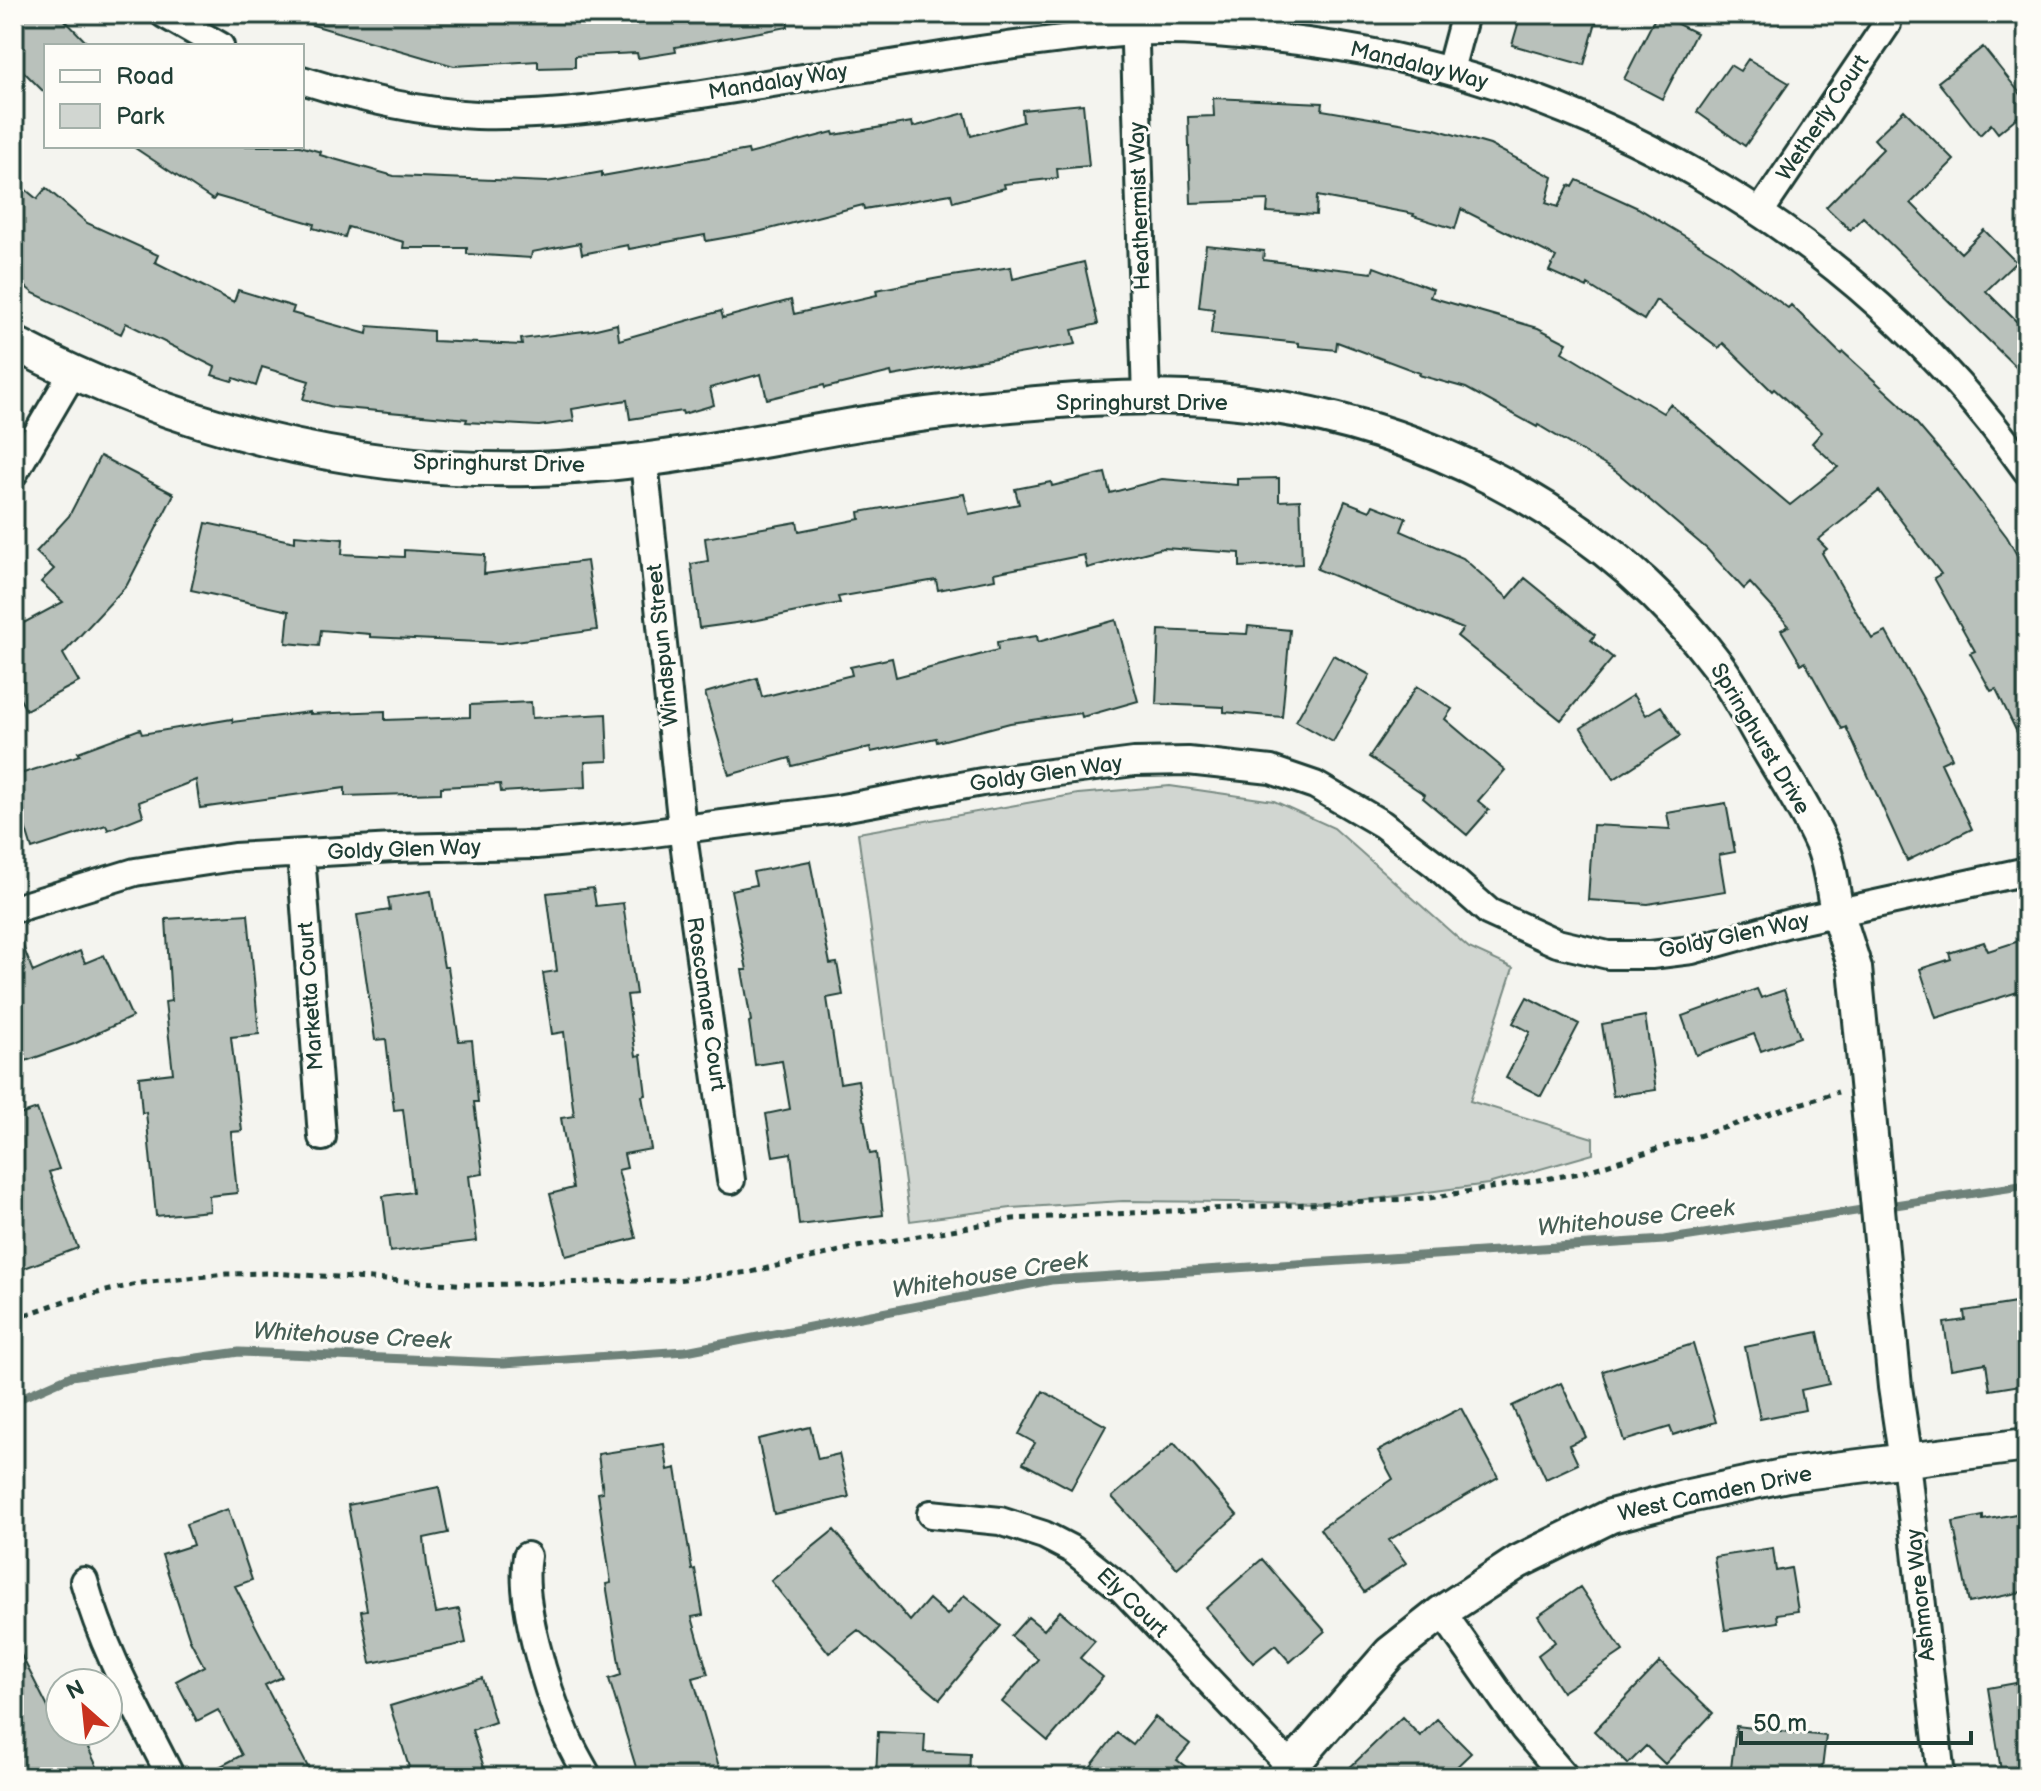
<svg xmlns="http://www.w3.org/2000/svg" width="2041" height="1791" font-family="'Balsamiq Sans',sans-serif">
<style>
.green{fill:#d1d6d1;stroke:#788a82;stroke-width:2}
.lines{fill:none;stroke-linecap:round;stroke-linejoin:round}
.stream{stroke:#6e8179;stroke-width:9}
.building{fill:#b9c1bb;stroke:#1f3d34;stroke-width:2}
.minor-casing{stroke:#1f3d34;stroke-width:32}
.tertiary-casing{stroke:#1f3d34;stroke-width:38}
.path{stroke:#1f3d34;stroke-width:5;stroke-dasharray:6 6;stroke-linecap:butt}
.minor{stroke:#fdfcf7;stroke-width:26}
.tertiary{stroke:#fdfcf7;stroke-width:32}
.labels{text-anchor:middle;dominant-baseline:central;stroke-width:6;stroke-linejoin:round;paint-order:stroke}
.street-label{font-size:22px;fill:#1f3d34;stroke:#fdfcf7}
.water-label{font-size:24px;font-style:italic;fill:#475f56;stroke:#fdfcf7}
</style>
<rect width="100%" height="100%" fill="#f4f4ef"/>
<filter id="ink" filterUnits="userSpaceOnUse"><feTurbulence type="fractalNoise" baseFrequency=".0125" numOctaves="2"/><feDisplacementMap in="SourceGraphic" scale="16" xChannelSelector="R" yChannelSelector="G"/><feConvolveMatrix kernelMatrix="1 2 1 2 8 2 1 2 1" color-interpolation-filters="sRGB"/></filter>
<g filter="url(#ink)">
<path class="green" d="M1170 786 1274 801 1334 828 1469 948 1513 968 1470 1101 1593 1138V1154L1488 1184 1344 1203 1123 1201 1011 1208 910 1221 858 833 1078 794Z"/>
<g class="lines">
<path class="stream" d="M14 1401 71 1376 239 1352 504 1363 686 1351 1051 1280 1664 1240 2027 1185"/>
</g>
<path class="building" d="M14 14H59L90 46H46V94L14 62Z
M300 14H787L788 27 675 47 676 52 638 58 637 53 575 56V67L538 68V61L454 66 299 21Z
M1521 14H1564L1596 22 1584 65 1512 45Z
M1657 14 1696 33 1662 99 1624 79Z
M1983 47 2027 102V109L1998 133 1991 124 1980 135 1938 82Z
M1748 59 1789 83 1745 146 1697 112 1730 65 1740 71Z
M1213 98 1323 103 1322 110 1435 129 1490 145 1553 177 1546 203 1558 207 1569 185 1573 187 1577 180 1638 208 1716 255 1788 308 1791 305 1841 354 1843 352 1900 404 1953 466 2007 537 2027 573V753L1996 689 1991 691 1970 653 1975 651 1934 578 1941 574 1879 491 1818 540 1827 549 1822 553 1872 639 1886 632 1925 702 1952 758 1941 763 1972 829 1907 861 1846 727 1842 729 1805 662 1801 664 1781 630 1789 626 1750 583 1744 589 1707 549 1618 473 1538 425 1537 427 1466 388 1419 375 1420 373 1337 342 1336 350 1299 346V343L1211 334 1214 309 1199 307 1206 245 1264 251 1263 260 1372 273 1374 267 1433 289 1430 297 1538 328 1567 343 1562 352 1663 413 1670 404 1790 505 1838 467 1812 443 1822 432 1774 389 1772 391 1723 343 1719 348 1656 300 1644 320 1588 285 1587 288 1549 271 1556 257 1461 209 1455 229 1413 216 1414 214 1317 196 1316 215 1267 212 1268 200 1191 203 1188 117 1214 116Z
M1083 104 1089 166 1057 169 1058 178 1004 184 1005 188 953 202 951 194 864 209 863 205 758 232 706 241 705 235 629 249 628 245 582 254 580 243 532 252 531 258 467 254V248H403L404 242 348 227 345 237 313 228 314 224 216 196 213 200 132 146H300L321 152 320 155 394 176 547 182 602 172V176L748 150 749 154 833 132 834 135 912 122 913 127 965 113 971 136 1023 122 1022 110Z
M1904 110 1954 160 1911 203 1961 253 1984 230 2016 262 1986 291 2027 332V378L1863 217 1850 230 1826 207 1883 149 1874 139Z
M14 180 37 199 46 188 87 223 158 255 155 262 234 302 238 290 294 307 292 313 367 334 368 326 433 331V341L522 345 521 339 592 330 617 324 619 340 721 311 723 318 791 300 794 314 877 295 876 290 939 278 1011 267 1013 279 1084 262 1098 324 1072 330 1076 344 892 376 891 372 825 388 824 385 767 399 761 374 710 388 714 405 683 414 682 411 630 419 627 400 572 409 574 421 539 426 466 422 467 419 333 407 303 399 309 381 262 367 256 386 234 378 232 381 212 375 215 367 126 323 121 334 33 293 14 277Z
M100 456 174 494 127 585 63 654 79 682 26 710 14 688V628L63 602 41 582 54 569 36 552 69 516Z
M1105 473 1110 493 1162 479 1237 485V479L1279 478V501L1300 500 1302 564 1240 567V553L1163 548 1087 568 1084 555 994 573 995 579 938 590 936 580 838 597 840 603 758 620 699 628 691 564 708 561 705 538 797 522 799 531 860 519 859 512 964 494 969 514 1019 504 1015 489 1051 482 1052 486Z
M1345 501 1370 511 1373 505 1406 518 1401 531 1463 558 1508 598 1525 578 1595 635 1591 640 1613 658 1561 720 1457 636 1463 629 1317 569Z
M206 523 295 542V535L343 539 342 554 404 557V550L485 555 484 574 587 561 597 630 501 643 370 637V634L321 630 319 646 286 643 289 611 191 590Z
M1116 620 1138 701 1082 717 1081 713 1010 723 937 742 936 738 871 752 870 747 792 766 790 758 729 775 705 693 757 678 762 697 852 675 850 667 892 658 896 677 998 650 997 642 1037 636 1038 642Z
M1248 626 1290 630 1282 717 1224 712V707L1156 704 1159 630 1247 634Z
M1333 655 1370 675 1333 742 1296 721Z
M1417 686 1452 709 1445 719 1505 770 1478 801 1489 810 1467 835 1423 798 1425 795 1369 757Z
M1633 695 1646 715 1661 706 1680 736 1614 779 1581 728Z
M531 702 532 718 606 714 608 761 585 762 586 787 501 792 500 784 441 787V793L345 796V788L200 808 196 780 139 802 143 816 108 830 106 825 32 849 24 823 14 826V776L80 755 78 752 140 729 142 734 232 719 233 722 310 712V714L385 711V720L470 717V705Z
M1726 803 1735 852 1719 855 1725 891 1648 904 1588 900 1593 825 1670 829 1667 813Z
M810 861 830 964 837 963 843 995 827 998 840 1083 858 1080 870 1154 876 1153 883 1215 799 1225 791 1153 773 1156 766 1114 790 1109 782 1061 755 1065 749 1022 751 1021 742 970H747L731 890 756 885 753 872Z
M593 888 596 906 623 903 636 994 627 995 636 1056 641 1055 646 1095 642 1096 651 1149 624 1154 627 1168 618 1170 636 1238 566 1256 550 1194 573 1188 561 1118 574 1116 564 1032 552 1034 543 973 557 971 547 893Z
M431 891 444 967H448L459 1041 472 1040 478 1102H474L483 1174 469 1176 477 1241 390 1252 383 1196 413 1192 403 1109 394 1110 386 1039 375 1040 357 915 390 910 388 898Z
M248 914 259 1034 231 1037 242 1131 231 1132 237 1193 209 1196 210 1211 156 1216 146 1112 142 1113 139 1077 173 1073 165 1002 171 1001 166 919Z
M14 928H16L33 972 80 951 85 963 104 955 132 1017 74 1044 14 1065Z
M2019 941 2027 966V989L1936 1018 1920 969 1951 959 1949 953 1984 942 1988 951Z
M1757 989 1761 998 1784 990 1800 1037 1761 1051 1754 1034 1696 1055 1682 1016Z
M1527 997 1579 1024 1541 1096 1506 1078 1530 1032 1513 1023Z
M1645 1016 1656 1090 1613 1096 1602 1024Z
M37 1109 59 1169 49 1172 78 1248 14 1272V1117Z
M2016 1303 2021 1337 2027 1336V1384L1990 1390 1986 1363 1951 1369 1944 1323 1965 1320 1964 1311Z
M1818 1332 1829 1384 1801 1390 1805 1410 1760 1419 1745 1347Z
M1693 1344 1716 1422 1673 1435 1670 1427 1624 1441 1603 1371Z
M1561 1383 1586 1437 1569 1445 1578 1464 1546 1479 1512 1406Z
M1043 1391 1106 1426 1071 1489 1023 1463 1035 1443 1019 1434Z
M1461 1408 1498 1477 1389 1540 1406 1563 1364 1592 1320 1529 1393 1479 1378 1451Z
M810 1427 818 1459 839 1454 849 1497 774 1514 758 1439Z
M1174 1443 1237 1515 1177 1568 1112 1497Z
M664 1444 668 1470 676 1468 692 1570 695 1569 703 1615 692 1617 708 1674 693 1678 722 1777H639L609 1679 621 1675 606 1584 611 1583 598 1493 603 1492 598 1454Z
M439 1487 448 1533 424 1538 427 1565 436 1613 459 1609 466 1643 371 1663 361 1611 367 1610 348 1505Z
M228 1509 252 1580 235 1586 282 1677 265 1685 309 1769 294 1777H200L242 1755 218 1710 197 1721 176 1681 204 1666 190 1640 162 1555 193 1545 186 1524Z
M2027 1512V1591L1969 1603 1953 1522 1983 1516V1520Z
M834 1530 910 1621 929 1599 947 1615 964 1595 1001 1626 940 1699 858 1630 829 1653 771 1581Z
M1773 1548 1776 1571 1791 1568 1798 1611 1777 1614 1778 1622 1725 1630 1714 1557Z
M1262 1559 1325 1631 1290 1662 1275 1645 1253 1663 1206 1608Z
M1580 1587 1623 1651 1562 1692 1538 1655 1555 1642 1538 1616Z
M1060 1611 1095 1641 1080 1658 1103 1677 1048 1741 1002 1702 1038 1659 1011 1636 1028 1617 1044 1630Z
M14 1641 60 1731 65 1739 80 1731 102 1777H14Z
M1660 1662 1713 1713 1665 1764 1646 1746 1628 1764 1594 1731Z
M482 1678 495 1722 472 1730 487 1777H412L390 1706Z
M2027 1681V1777H2002L1988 1688Z
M1155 1717 1190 1744 1177 1760 1199 1777H1105L1091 1766 1117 1733 1133 1745Z
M1402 1717 1420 1736 1437 1719 1471 1753 1446 1777H1340Z
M1736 1726 1826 1736 1821 1777H1730Z
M878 1732 925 1734 924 1752 970 1754 969 1777H876Z"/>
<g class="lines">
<g class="minor-casing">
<path id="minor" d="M164 14 220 46
M1134 14 1146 398
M1450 70 1465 14
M302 80C359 98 417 112 477 115 553 117 627 105 702 94 780 82 858 69 935 57 1000 47 1066 37 1132 32 1181 29 1233 34 1282 39 1575 70 1856 229 2027 471
M1760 212 1887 24
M644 461 682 828 731 1180
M14 473 72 374
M301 854 322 1137
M14 909 135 872 234 857 394 848 536 845 622 837 837 809 982 782 1134 762 1188 761 1271 770 1315 785 1382 824 1436 865 1489 912 1557 943 1608 955H1651L1692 950 1789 923 2027 871
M1906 1461 1941 1777
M931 1514 1000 1521 1044 1535 1073 1550 1122 1589 1291 1767
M527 1556C519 1602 546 1688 565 1732 571 1748 580 1762 588 1777
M84 1581C103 1650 139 1713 171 1777
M1442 1612 1524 1729 1565 1777"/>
</g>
<g class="tertiary-casing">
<path id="tertiary" d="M14 343C173 427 352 474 533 469 681 465 824 423 971 409 1052 401 1137 393 1219 400 1410 416 1602 510 1718 666 1737 692 1752 722 1768 749 1786 780 1807 811 1821 843 1830 862 1832 886 1836 906 1841 927 1849 948 1855 968L1895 1387 1906 1461
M1282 1777 1390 1653 1442 1612 1518 1562 1611 1516 1684 1497 1787 1475 2027 1445"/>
</g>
<path class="path" d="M14 1319 67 1300 141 1283 226 1274 270 1273 471 1285 675 1280 751 1272 857 1247 1013 1219 1429 1198 1581 1173 1838 1092"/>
<use href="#minor" class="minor"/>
<use href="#tertiary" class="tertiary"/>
</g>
</g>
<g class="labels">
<g class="street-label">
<text transform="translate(1419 66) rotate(14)">Mandalay Way</text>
<text transform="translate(778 82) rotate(-9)">Mandalay Way</text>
<text transform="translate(1823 118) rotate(-56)">Wetherly Court</text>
<text transform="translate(1140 206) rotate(-92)">Heathermist Way</text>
<text x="1142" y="403">Springhurst Drive</text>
<text transform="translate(499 464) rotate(1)">Springhurst Drive</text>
<text transform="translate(663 645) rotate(-96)">Windspun Street</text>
<text transform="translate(1760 739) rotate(59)">Springhurst Drive</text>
<text transform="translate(1046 774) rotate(-8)">Goldy Glen Way</text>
<text transform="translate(404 850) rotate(-2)">Goldy Glen Way</text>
<text transform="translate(1734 936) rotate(-12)">Goldy Glen Way</text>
<text transform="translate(311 996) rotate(-94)">Marketta Court</text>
<text transform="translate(706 1004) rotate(82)">Roscomare Court</text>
<text transform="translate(1715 1494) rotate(-12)">West Camden Drive</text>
<text transform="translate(1921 1595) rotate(-96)">Ashmore Way</text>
<text transform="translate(1132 1603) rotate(44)">Ely Court</text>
</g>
<g class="water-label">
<text transform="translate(1636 1218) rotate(-6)">Whitehouse Creek</text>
<text transform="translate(990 1275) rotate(-9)">Whitehouse Creek</text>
<text transform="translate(352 1336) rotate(3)">Whitehouse Creek</text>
</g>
</g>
<rect width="2041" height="1791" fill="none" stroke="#fdfcf7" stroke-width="48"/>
<rect x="24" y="24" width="1993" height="1743" fill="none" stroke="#1f3d34" stroke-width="3" filter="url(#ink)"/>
<rect x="44" y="44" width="260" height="104" fill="#fdfcf7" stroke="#a4b0a9" stroke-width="2"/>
<rect x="60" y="70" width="40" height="12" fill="#fdfcf7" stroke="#a4b0a9" stroke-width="2"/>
<text x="116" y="84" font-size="24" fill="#1f3d34">Road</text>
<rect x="60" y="104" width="40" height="24" fill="#d1d6d1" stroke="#a4b0a9" stroke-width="2"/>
<text x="116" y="124" font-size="24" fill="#1f3d34">Park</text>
<g transform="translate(84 1707) rotate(333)"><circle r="38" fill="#fdfcf7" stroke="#a4b0a9" stroke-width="2"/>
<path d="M0-6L14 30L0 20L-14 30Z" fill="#c8321e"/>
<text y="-12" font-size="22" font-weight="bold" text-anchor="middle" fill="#1f3d34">N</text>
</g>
<path d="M1741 1731v12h230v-12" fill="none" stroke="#1f3d34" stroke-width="4"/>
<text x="1753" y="1731" font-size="24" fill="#1f3d34" stroke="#fdfcf7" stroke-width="6" paint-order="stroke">50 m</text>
</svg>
